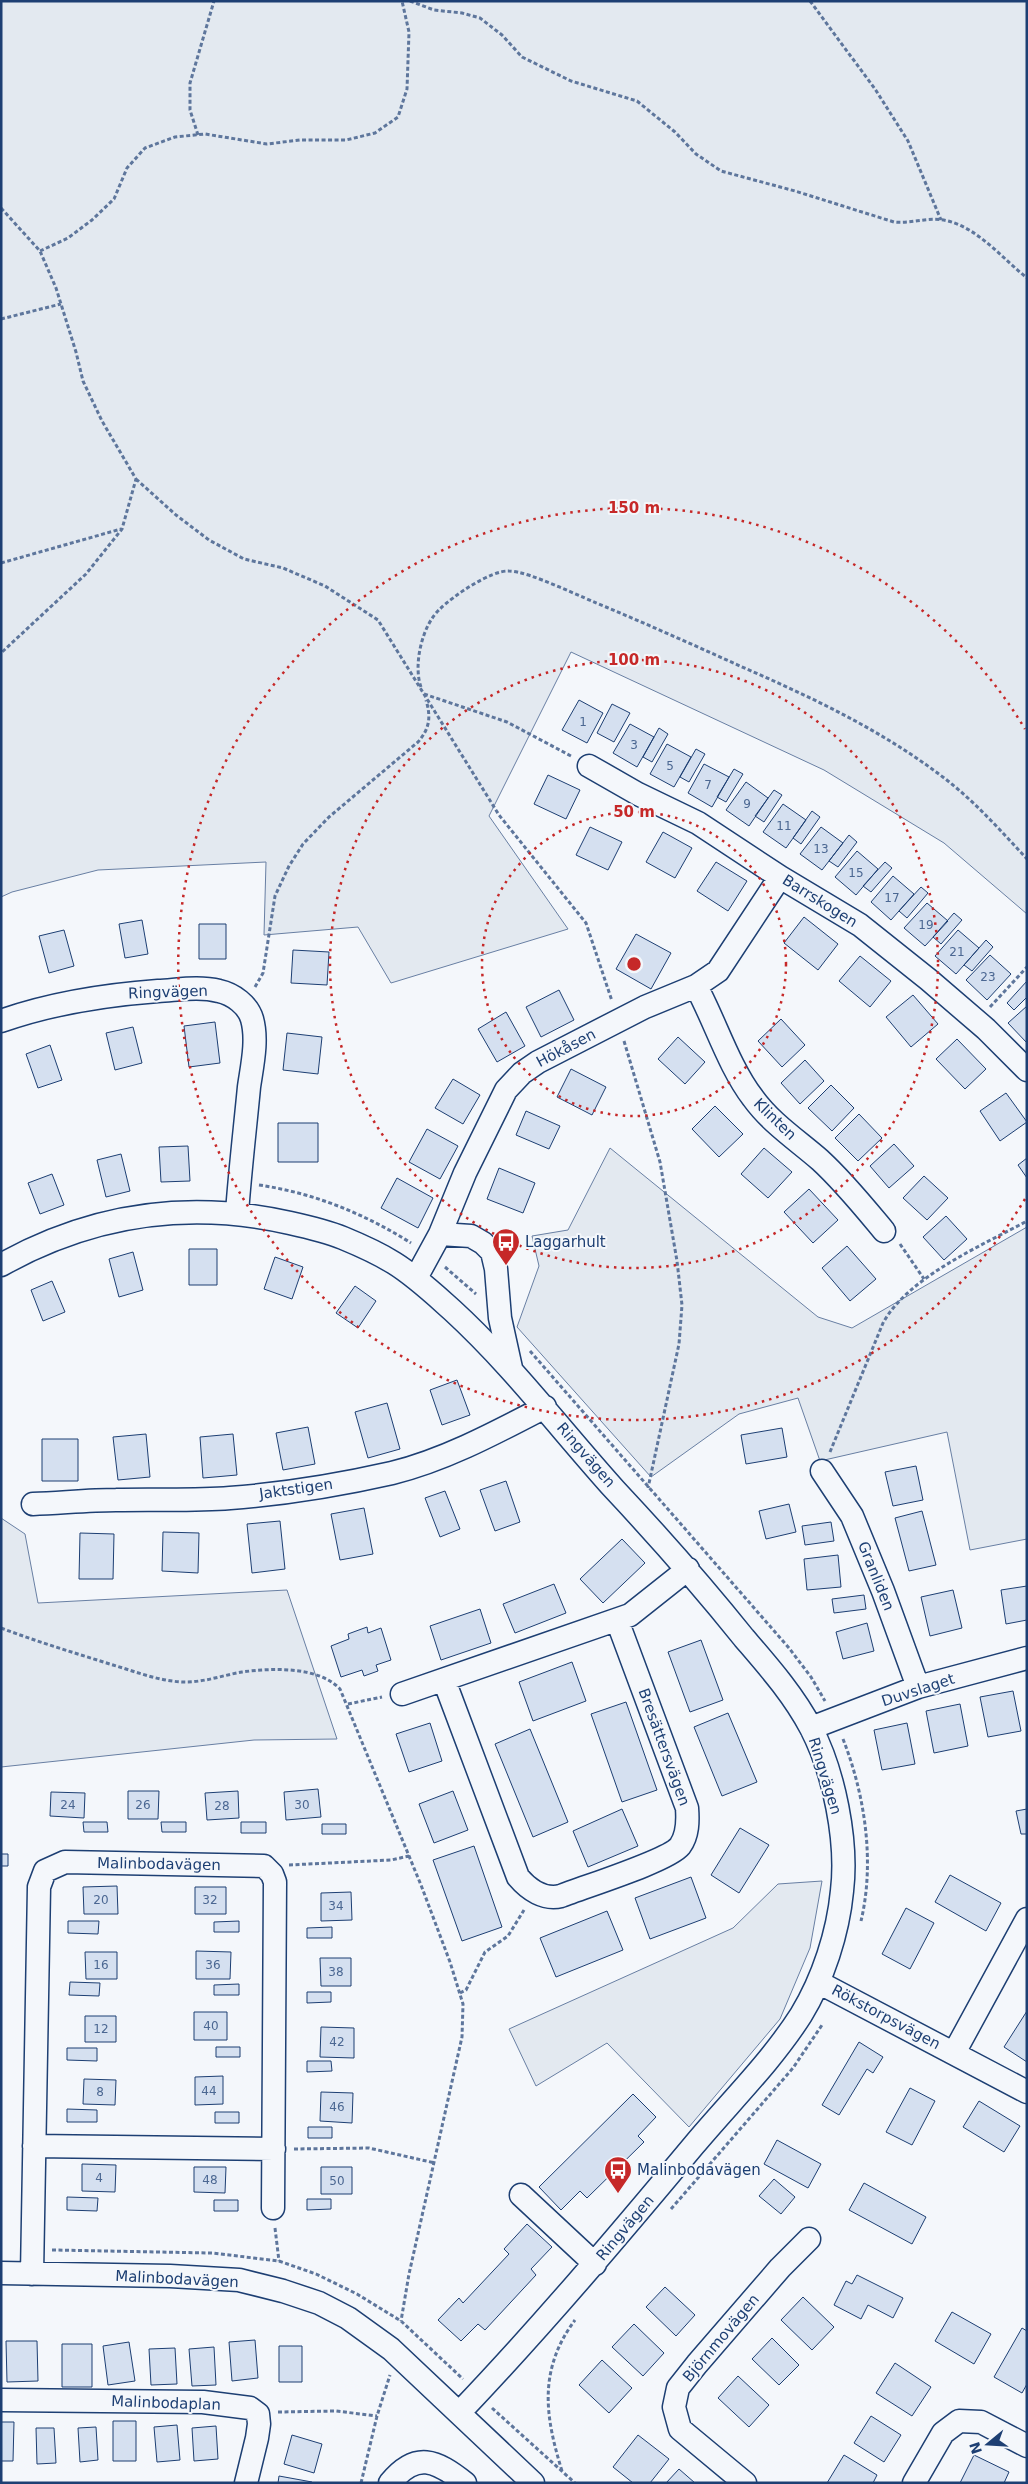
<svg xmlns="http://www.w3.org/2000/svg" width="1028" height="2484" font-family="'DejaVu Sans',sans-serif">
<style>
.green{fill:#e3e9f0;stroke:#687fa3}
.building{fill:#d5e0f0;stroke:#1d3f73}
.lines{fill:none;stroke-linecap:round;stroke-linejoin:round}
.minor-casing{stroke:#1d3f73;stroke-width:25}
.path{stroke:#5e769c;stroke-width:3;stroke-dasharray:4 2.5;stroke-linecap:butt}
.minor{stroke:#f4f7fb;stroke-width:22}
.ring{fill:none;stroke:#c62828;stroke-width:2.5;stroke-dasharray:2.5 5}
.labels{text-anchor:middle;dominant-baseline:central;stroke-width:4;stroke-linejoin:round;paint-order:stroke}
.number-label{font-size:12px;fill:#4b6792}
.street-label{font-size:15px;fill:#1d3f73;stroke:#f4f7fb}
.poi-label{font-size:15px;fill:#1d3f73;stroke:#f4f7fb;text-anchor:start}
.centre{fill:#c62828;stroke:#f4f7fb;stroke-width:2.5}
.ring-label{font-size:15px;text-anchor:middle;font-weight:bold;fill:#c62828;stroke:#f4f7fb;stroke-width:4;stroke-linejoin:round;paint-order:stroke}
</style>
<rect width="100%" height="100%" fill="#f4f7fb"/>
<path class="green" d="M1 1H1027V914L944 843 824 770 571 652 489 816 568 929 391 983 358 927 264 935 266 862 98 870 12 892 1 897Z
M610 1148 818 1317 852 1328 1027 1227V1539L970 1550 947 1432 820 1461 798 1398 739 1414 651 1477 517 1327 539 1266 532 1236 568 1230Z
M1 1518 25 1534 38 1603 287 1590 337 1739 254 1740 1 1767Z
M822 1881 810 1948 780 2019 689 2127 607 2043 536 2086 509 2029 733 1928 778 1884Z"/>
<path class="building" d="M579 700 603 713 587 743 562 730Z
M612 704 630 713 614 742 597 733Z
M630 724 654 737 637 767 613 753Z
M659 728 668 734 652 762 643 757Z
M667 744 691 757 674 787 650 774Z
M696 749 705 754 689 782 680 777Z
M704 764 729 777 712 807 688 793Z
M734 769 743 774 726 802 717 797Z
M548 775 580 790 566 819 534 804Z
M746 782 768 798 749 826 726 810Z
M774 790 782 795 764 822 755 816Z
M783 804 806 820 786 848 763 832Z
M812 811 820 817 801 844 793 838Z
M590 827 622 842 608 870 576 855Z
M821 827 843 843 822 870 800 854Z
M663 832 692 848 675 878 646 862Z
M849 835 857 842 838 867 829 861Z
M857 851 878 869 856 895 835 877Z
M716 862 747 881 728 911 697 891Z
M885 862 892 868 871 892 863 886Z
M893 876 914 894 891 920 871 902Z
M921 887 928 893 907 918 899 911Z
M927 903 948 921 925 946 904 928Z
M954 913 962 920 941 944 933 937Z
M804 917 838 944 818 970 784 943Z
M142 920 148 954 125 958 119 924Z
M199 924H226V959H199Z
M64 930 74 966 49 973 39 936Z
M958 930 979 948 956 974 935 956Z
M636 934 671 953 651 989 616 969Z
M986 940 993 947 972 971 964 965Z
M293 950 329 952 327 985 291 983Z
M990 955 1011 974 987 1000 966 980Z
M860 956 891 981 870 1007 839 981Z
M1027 981V997L1014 1010 1007 1003Z
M559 990 574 1020 541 1037 526 1007Z
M913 995 938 1024 911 1047 886 1017Z
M1027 1006V1043L1008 1023Z
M506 1012 525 1046 497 1062 478 1029Z
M781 1019 805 1045 782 1067 758 1041Z
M215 1022 220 1063 189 1067 184 1026Z
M133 1027 142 1063 115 1070 106 1033Z
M287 1033 322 1037 318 1074 283 1070Z
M678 1037 705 1062 685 1084 658 1059Z
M957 1039 986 1069 965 1089 936 1059Z
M50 1045 62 1080 38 1088 26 1054Z
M805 1060 824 1081 800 1104 781 1083Z
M571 1069 606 1087 592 1115 557 1097Z
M453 1079 480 1095 463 1124 435 1108Z
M831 1085 854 1108 832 1131 808 1108Z
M1006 1093 1027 1122 1000 1141 980 1111Z
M715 1106 743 1134 719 1157 692 1129Z
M526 1111 560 1126 549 1149 516 1135Z
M859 1114 882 1138 858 1161 835 1138Z
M278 1123H318V1162H278Z
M427 1129 458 1146 440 1179 409 1162Z
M894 1144 914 1166 889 1188 870 1166Z
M188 1146 190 1181 161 1182 159 1147Z
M764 1148 792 1172 768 1198 741 1174Z
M121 1154 130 1191 106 1197 97 1160Z
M1027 1158V1178L1018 1165Z
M499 1168 535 1183 523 1213 487 1199Z
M52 1174 64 1205 40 1214 28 1183Z
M924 1176 948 1198 927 1220 903 1198Z
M397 1178 433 1198 418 1228 381 1208Z
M809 1189 838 1220 813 1243 784 1212Z
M946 1216 967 1239 944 1260 923 1237Z
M847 1246 876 1279 850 1301 822 1268Z
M189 1249H217V1285H189Z
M133 1252 143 1290 119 1297 109 1259Z
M275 1257 303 1267 292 1299 264 1289Z
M52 1281 65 1312 43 1321 31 1290Z
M355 1286 376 1301 358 1328 336 1313Z
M457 1380 470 1415 442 1425 430 1390Z
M387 1403 400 1449 368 1458 355 1412Z
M308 1427 315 1464 283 1470 276 1433Z
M782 1428 787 1457 746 1464 741 1435Z
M146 1434 150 1477 118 1480 113 1437Z
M233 1434 237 1475 203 1478 200 1437Z
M42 1439H78V1481H42Z
M916 1466 923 1500 893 1506 885 1472Z
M506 1481 520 1522 495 1531 480 1490Z
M445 1491 460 1529 440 1537 425 1498Z
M789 1504 796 1532 766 1539 759 1511Z
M364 1508 373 1554 340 1560 331 1514Z
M922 1511 936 1565 909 1571 895 1518Z
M280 1521 285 1569 252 1573 247 1524Z
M831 1522 834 1541 805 1545 802 1526Z
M163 1532 199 1533 198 1573 162 1571Z
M80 1533 114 1534 113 1579H79Z
M622 1539 645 1563 603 1603 580 1579Z
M838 1555 841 1587 807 1590 804 1559Z
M554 1584 566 1613 515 1633 503 1604Z
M1027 1586V1620L1006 1624 1001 1590Z
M953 1590 962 1628 930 1636 921 1597Z
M864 1595 866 1609 834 1613 832 1599Z
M480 1609 491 1643 441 1660 430 1626Z
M867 1623 874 1651 843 1659 836 1632Z
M367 1627 368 1633 381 1628 391 1660 376 1665 378 1671 364 1676 362 1670 341 1677 331 1646 349 1639 348 1634Z
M701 1640 723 1700 690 1712 668 1652Z
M572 1662 586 1701 533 1721 519 1682Z
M1013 1691 1021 1731 988 1737 980 1697Z
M626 1702 657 1790 622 1802 591 1714Z
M960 1704 968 1746 934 1753 926 1711Z
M728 1713 757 1782 722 1796 694 1727Z
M430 1723 442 1761 409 1772 396 1734Z
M907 1723 915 1764 882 1770 874 1730Z
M530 1729 568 1822 533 1837 495 1744Z
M318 1789 321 1817 286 1820 284 1792Z
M128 1791H159L158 1819H128Z
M238 1791 239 1818 207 1820 205 1793Z
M453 1791 468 1830 434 1843 419 1804Z
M51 1792 85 1793 84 1818 50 1816Z
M622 1809 638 1846 588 1867 573 1831Z
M1027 1809V1834H1021L1016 1811Z
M83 1822H107L108 1832H84Z
M161 1822H186V1832H162Z
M241 1822H266V1833H241Z
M322 1824H346V1834H322Z
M740 1828 769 1845 739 1893 711 1875Z
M474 1846 502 1927 462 1941 433 1860Z
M1 1854H8V1866H1Z
M950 1875 1001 1903 986 1931 935 1902Z
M691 1877 706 1918 650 1939 635 1898Z
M117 1886 118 1914H84L83 1887Z
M195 1887H226V1914H195Z
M351 1892 352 1920 321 1921V1893Z
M906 1908 934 1923 910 1969 882 1954Z
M607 1911 623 1950 556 1977 540 1938Z
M68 1921H99L98 1934 68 1933Z
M239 1921V1932H214V1922Z
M332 1927V1938H307V1928Z
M196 1951 231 1952 230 1979H196Z
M85 1952H117V1979H86Z
M320 1958H351V1986H321Z
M70 1982 100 1983 99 1996 69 1995Z
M239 1984V1995H214V1985Z
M307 1992H331V2002L307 2003Z
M1027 2011V2062L1004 2047Z
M194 2012H227V2040H194Z
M85 2016H116V2042H85Z
M321 2027 354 2028V2058L320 2057Z
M859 2042 883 2057 873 2073 867 2069 839 2115 822 2105Z
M216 2047H240V2057H216Z
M67 2048H97V2061L67 2060Z
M307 2061H331L332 2071 307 2072Z
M223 2076V2104L195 2105V2077Z
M84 2079 116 2080 115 2105 83 2104Z
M910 2088 935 2101 912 2145 886 2132Z
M321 2092 353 2093 352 2123 320 2121Z
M633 2094 656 2117 638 2136 644 2142 587 2198 580 2191 561 2210 539 2187Z
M979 2101 1020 2126 1004 2152 963 2127Z
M67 2109 97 2110V2122H67Z
M215 2112H239V2123H215Z
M308 2127H332V2138H308Z
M777 2140 821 2164 808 2188 764 2164Z
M82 2164 116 2165 115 2192 82 2191Z
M194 2167H226L225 2193 194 2192Z
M321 2167H352V2194H321Z
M774 2179 795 2197 781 2214 759 2196Z
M864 2183 926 2217 912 2244 849 2210Z
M67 2197 98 2198 97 2211 67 2210Z
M307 2199H331V2209L307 2210Z
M214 2200H238V2211H214Z
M527 2224 552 2247 531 2269 536 2275 485 2330 478 2324 461 2341 438 2320 459 2298 463 2303 509 2254 504 2249Z
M857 2275 903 2298 893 2318 868 2305 861 2319 834 2305 846 2281 852 2284Z
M665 2287 695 2315 676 2336 646 2307Z
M803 2297 834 2327 812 2350 781 2320Z
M952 2312 991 2334 974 2364 935 2341Z
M634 2324 664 2353 643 2376 612 2347Z
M1022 2328 1027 2331V2384L1022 2393 994 2377Z
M772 2338 799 2365 779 2385 752 2359Z
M255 2340 258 2378 232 2381 229 2342Z
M6 2341H37L38 2381 7 2382Z
M129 2342 135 2381 108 2385 103 2346Z
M62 2344H92V2387H62Z
M279 2346H302V2382H279Z
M214 2347 216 2385 192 2386 189 2349Z
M175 2348 177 2384 151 2385 149 2349Z
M602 2360 632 2388 609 2413 579 2385Z
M895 2363 931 2387 912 2416 876 2393Z
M738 2376 769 2405 749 2427 718 2398Z
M871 2416 901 2435 884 2462 854 2443Z
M113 2421H136V2461H113Z
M1 2422H14L13 2461H1Z
M177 2425 180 2460 157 2462 154 2427Z
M216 2426 218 2459 194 2461 192 2428Z
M96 2427 98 2460 80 2462 78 2428Z
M36 2428H54L56 2463 37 2464Z
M292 2435 322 2444 314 2473 284 2464Z
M638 2435 669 2459 650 2483H633L613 2467Z
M844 2455 877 2475 873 2483H827Z
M974 2455 1009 2472 1004 2483H960Z
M679 2469 695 2483H666Z
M279 2476 312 2482V2483H278Z"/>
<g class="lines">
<g class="minor-casing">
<path id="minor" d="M589 766 638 794 698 823 780 877 860 925 929 980 986 1029 1027 1070
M696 986C715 1021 729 1067 753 1098 771 1123 797 1140 820 1160 844 1182 864 1207 884 1231
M1 1021C52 1003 104 995 158 991 178 990 199 986 219 991 233 994 248 1005 252 1019 258 1040 252 1066 249 1087 245 1129 240 1171 237 1213
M440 1234 471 1236 483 1243 492 1252 496 1269 500 1318 511 1368
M1 1265C92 1214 188 1200 290 1223 308 1227 326 1231 343 1238 360 1245 378 1253 394 1263 415 1276 433 1293 452 1310 512 1365 561 1430 615 1490 660 1538 703 1587 744 1638 768 1666 793 1694 811 1728 834 1772 848 1841 842 1891 838 1933 823 1979 801 2015 771 2062 730 2102 694 2145 618 2236 542 2326 460 2412
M416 1278 440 1234 465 1173 506 1090 522 1073 538 1062 645 1007 696 986 718 971 780 877
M822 1471 852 1516 883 1591 918 1687
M33 1504C61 1503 89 1500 116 1500 154 1499 193 1501 230 1498 284 1494 339 1485 392 1473 445 1460 497 1432 545 1407
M444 1680 518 1877C529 1890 544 1900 561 1896 583 1887 668 1861 680 1846 688 1835 688 1821 687 1808L617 1620
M402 1694 630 1615 688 1569
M811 1728 918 1687 1027 1658
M818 1982 1027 2092
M954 2053 1027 1919
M34 2146 274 2149
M521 2195 595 2264
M1 2273 170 2276 239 2280 283 2291 319 2303 348 2318 391 2349 533 2483
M32 2274 39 1887 45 1871 65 1862 264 1866 272 1874 275 1882 273 2208
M1 2400 203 2402 250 2408 258 2414 259 2424 257 2438 246 2483
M390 2483C416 2451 436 2460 465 2483
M745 2483 680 2429 674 2407 678 2388 697 2364 780 2268 809 2239
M914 2483 943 2433 959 2421 981 2422 1027 2446"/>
</g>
<path class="path" d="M410 1 434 10 462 13 480 18 502 35 522 57 571 81 637 101 675 132 696 154 721 171 795 191 894 222C912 224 930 216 948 221 979 229 1003 259 1027 278
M810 1 875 89 908 141 941 220
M198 135 190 110V83L214 1
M1 208 40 251 56 288 76 352 83 381 102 421 136 479 122 529 86 574 1 653
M40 251 68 238 92 220 114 199 127 168 145 148 175 137 205 134 267 144 300 140H346L375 133 398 117 407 89 409 32 402 1
M1 319 61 304
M136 479 176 515 209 540 244 559 283 568 325 586 378 620 499 815 586 923 612 1001
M1 563 121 529
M421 687C413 665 422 625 440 609 453 596 491 570 509 571 529 571 585 599 606 607 651 626 696 646 740 666 813 698 884 731 948 781 977 804 1002 832 1027 859
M424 694 507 722 571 756
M255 987 263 973 275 896 289 866 303 844 329 817 418 742C430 728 431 717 426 700
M990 1007 1027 967
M624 1041 660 1162 677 1261 682 1305 679 1344 648 1488
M259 1185C314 1193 365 1214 411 1243
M900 1244 924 1279
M445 1267 476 1294
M530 1351 789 1648 811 1677 825 1701
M830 1452 883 1323C908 1277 981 1246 1027 1221
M1 1628C38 1642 75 1653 113 1665 137 1672 161 1682 186 1682 205 1682 224 1675 242 1672 272 1668 318 1666 340 1689L421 1885 450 1962 463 2004 462 2037 409 2274 401 2321
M348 1704 382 1697
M843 1739C865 1795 875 1862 861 1921
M289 1865 391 1860 409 1856
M460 1993 466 1990 485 1952 508 1936 524 1910
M294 2149 369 2148 435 2163
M671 2209 793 2068 822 2025
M275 2228 279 2261
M52 2250 212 2253 279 2261 316 2274 357 2294 401 2321 463 2379
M492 2408 575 2483
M278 2412 336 2411 377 2416
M562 2471C545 2416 538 2370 575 2320
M361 2483 377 2416 390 2375"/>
<use href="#minor" class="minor"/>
</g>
<g class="ring">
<circle cx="634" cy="964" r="152"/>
<circle cx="634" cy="964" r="304"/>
<path d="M1025 1199A456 456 0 1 1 1025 729"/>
</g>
<defs>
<g id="bus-pin" transform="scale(1.4375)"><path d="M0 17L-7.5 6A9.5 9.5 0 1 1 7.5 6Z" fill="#c62828" stroke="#f4f7fb"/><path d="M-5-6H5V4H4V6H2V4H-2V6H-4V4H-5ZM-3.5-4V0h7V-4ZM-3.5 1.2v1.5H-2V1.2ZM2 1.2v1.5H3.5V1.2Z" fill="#fff"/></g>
</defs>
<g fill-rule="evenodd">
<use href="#bus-pin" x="506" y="1242"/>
<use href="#bus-pin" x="618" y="2170"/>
</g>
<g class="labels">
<g class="number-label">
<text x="583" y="722">1</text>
<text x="634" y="745">3</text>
<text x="670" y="766">5</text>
<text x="708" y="785">7</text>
<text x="747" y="804">9</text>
<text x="784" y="826">11</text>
<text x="821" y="849">13</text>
<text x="856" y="873">15</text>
<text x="892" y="898">17</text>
<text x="926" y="925">19</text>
<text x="957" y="952">21</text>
<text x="988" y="977">23</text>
<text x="68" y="1805">24</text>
<text x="143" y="1805">26</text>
<text x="302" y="1805">30</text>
<text x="222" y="1806">28</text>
<text x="101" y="1900">20</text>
<text x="210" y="1900">32</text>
<text x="336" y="1906">34</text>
<text x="101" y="1965">16</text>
<text x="213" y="1965">36</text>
<text x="336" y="1972">38</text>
<text x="211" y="2026">40</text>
<text x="101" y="2029">12</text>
<text x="337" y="2042">42</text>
<text x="209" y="2091">44</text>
<text x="100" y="2092">8</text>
<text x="337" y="2107">46</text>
<text x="99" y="2178">4</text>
<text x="210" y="2180">48</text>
<text x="337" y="2181">50</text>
</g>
<g class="street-label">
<text transform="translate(820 901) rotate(32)">Barrskogen</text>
<text transform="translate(168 992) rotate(-2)">Ringvägen</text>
<text transform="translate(566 1048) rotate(-28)">Hökåsen</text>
<text transform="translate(775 1119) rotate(44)">Klinten</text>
<text transform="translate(586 1455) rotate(49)">Ringvägen</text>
<text transform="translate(296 1489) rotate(-8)">Jaktstigen</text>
<text transform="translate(876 1576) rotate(68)">Granliden</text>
<text transform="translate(918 1690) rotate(-18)">Duvslaget</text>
<text transform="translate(664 1747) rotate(70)">Bresättersvägen</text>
<text transform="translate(825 1776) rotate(73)">Ringvägen</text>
<text transform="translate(159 1864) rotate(1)">Malinbodavägen</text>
<text transform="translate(886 2017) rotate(28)">Rökstorpsvägen</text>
<text transform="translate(625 2228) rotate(-50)">Ringvägen</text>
<text transform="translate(177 2279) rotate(3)">Malinbodavägen</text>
<text transform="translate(721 2338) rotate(-50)">Björnmovägen</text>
<text transform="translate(166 2403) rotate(2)">Malinbodaplan</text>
</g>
<g class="poi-label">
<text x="525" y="1242">Laggarhult</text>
<text x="637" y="2170">Malinbodavägen</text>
</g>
</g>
<circle cx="634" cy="964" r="8" class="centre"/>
<g class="ring-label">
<text x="634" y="513">150 m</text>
<text x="634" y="665">100 m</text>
<text x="634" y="817">50 m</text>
</g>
<rect width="1028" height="2484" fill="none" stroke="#1d3f73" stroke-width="5"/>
<g transform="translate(988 2444) rotate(252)" stroke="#f4f7fb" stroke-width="4" paint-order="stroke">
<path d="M0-4L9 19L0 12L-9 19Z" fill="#1d3f73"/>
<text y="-8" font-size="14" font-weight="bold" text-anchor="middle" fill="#1d3f73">N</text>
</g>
</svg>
